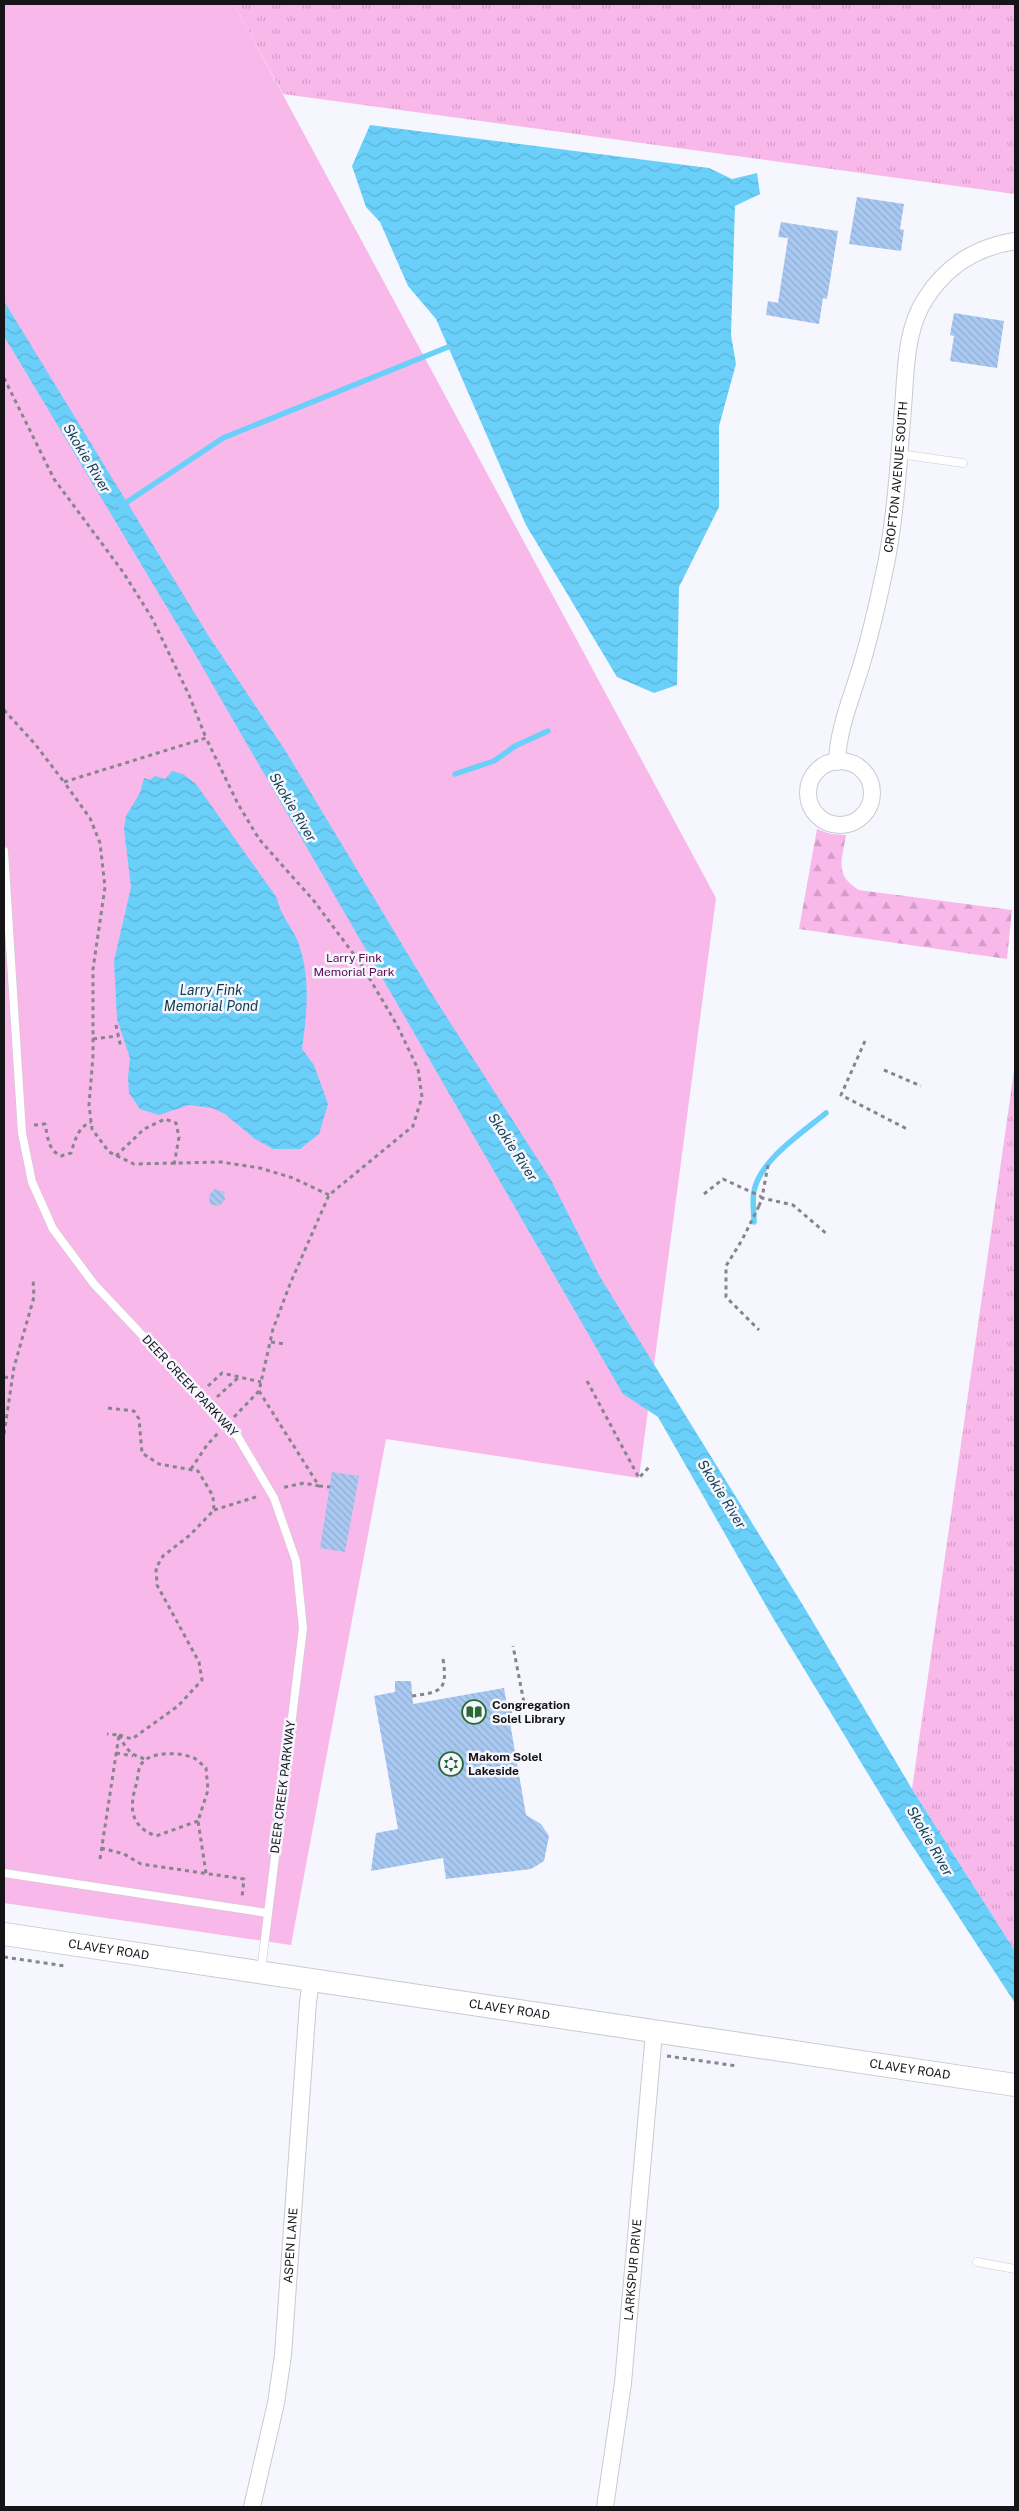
<svg xmlns="http://www.w3.org/2000/svg" width="1019" height="2511" font-family="'Public Sans',sans-serif">
<style>
.grass{fill:url(#grass-tufts)}
.forest{fill:url(#forest-firs)}
.park{fill:#f8b8e9}
.water{fill:url(#water-waves)}
.lines{fill:none;stroke-linecap:round;stroke-linejoin:round}
.stream{stroke:#6ad0fa;stroke-width:5.5}
.building{fill:url(#building-back-hatch)}
.service-casing{stroke:#c9cad2;stroke-width:9}
.minor-casing{stroke:#c9cad2;stroke-width:18}
.secondary-casing{stroke:#c9cad2;stroke-width:24}
.path{stroke:#85858b;stroke-width:3;stroke-dasharray:4 4;stroke-linecap:butt}
.service{stroke:#fff;stroke-width:8}
.minor{stroke:#fff;stroke-width:16}
.secondary{stroke:#fff;stroke-width:22}
.path-bridge{stroke:#85858b;stroke-width:3;stroke-dasharray:4 4;stroke-linecap:butt}
.labels{text-anchor:middle;dominant-baseline:central;stroke-width:5;stroke-linejoin:round;paint-order:stroke}
.street-label{font-size:12px;fill:#151518;stroke:#f5f6fe}
.park-label{font-size:12px;fill:#5f0854;stroke:#f5f6fe}
.poi-label{font-size:12px;font-weight:bold;fill:#151518;stroke:#f5f6fe;text-anchor:start}
.water-label{font-size:14px;font-style:italic;fill:#103d4f;stroke:#f5f6fe}
</style>
<defs>
<pattern id="grass-tufts" width="24" height="20" patternUnits="userSpaceOnUse" patternTransform="scale(1.25)"><rect width="24" height="20" fill="#f8b8e9"/><path d="M3 7l-1-3M5 7V3M7 7l1-3M15 17l-1-3M17 17v-4M19 17l1-3" fill="none" stroke="#d49dc7"/></pattern>
<pattern id="forest-firs" width="22" height="20" patternUnits="userSpaceOnUse" patternTransform="scale(1.25)"><rect width="22" height="20" fill="#f8b8e9"/><path d="M5 1l3.5 6h-7zM16 11l3.5 6h-7z" fill="#d49dc7"/></pattern>
<pattern id="water-waves" width="16" height="10" patternUnits="userSpaceOnUse" patternTransform="scale(1.25)"><rect width="16" height="10" fill="#6ad0fa"/><path d="M0 5q4-4 8 0t8 0" fill="none" stroke="#5bb2d6"/></pattern>
<pattern id="building-back-hatch" width="6" height="6" patternUnits="userSpaceOnUse" patternTransform="scale(1.25)"><rect width="6" height="6" fill="#a9c9f2"/><path d="M-1 5l2 2M0 0l6 6M5-1l2 2" fill="none" stroke="#91accf"/></pattern>
</defs>
<rect width="100%" height="100%" fill="#f5f6fe"/>
<path class="grass" d="M234 4H1015V194L283 94Z
M1015 1064V1951L912 1789Z"/>
<path class="forest" d="M817 829 830 834 846 835C842 860 834 875 859 890L1012 910 1007 959 799 929Z"/>
<path class="park" d="M4 4H234L716 898 639 1478 386 1439 291 1945 4 1903Z"/>
<path class="water" d="M370 125 709 168 732 179 757 173 760 194 735 206 731 335 736 364 719 426V507L679 587 677 685 654 693 617 677 526 525 436 319 408 286 380 222 366 207 352 166Z
M4 301 208 635 285 750 430 991 551 1180 600 1277 804 1607 912 1789 1015 1951V2003L904 1833 773 1618 658 1417 623 1394 192 649 4 336Z
M172 771 183 774 196 784 277 898C280 916 292 926 298 942 311 978 307 1012 302 1049L314 1065 328 1104 319 1134 300 1149H273L255 1139 225 1114 212 1108 189 1105 159 1115 140 1109 129 1093 128 1077 130 1058 117 1019 114 961 131 887 124 829 126 816 140 793 144 778 150 780 155 776 165 779Z"/>
<g class="lines">
<path class="stream" d="M121 506 223 438 448 347
M455 774 494 761 515 746 548 731
M754 1222C754 1212 752 1200 754 1191 760 1160 803 1132 826 1113"/>
</g>
<path class="building" d="M857 197 904 204 900 229 904 230 901 251 849 244Z
M781 222 838 231 827 299 823 298 819 324 766 315 768 301 778 303 788 238 778 237Z
M954 313 1004 321 997 368 950 361 954 336 950 335Z
M215 1189 224 1192 225 1200 219 1206 210 1204 209 1195Z
M332 1472 359 1476 345 1552 320 1548Z
M395 1681H411L413 1704 504 1688 526 1815 541 1824 549 1836 544 1861 531 1869 446 1879 443 1858 371 1871 376 1833 398 1829 374 1696 395 1692Z"/>
<g class="lines">
<g class="service-casing">
<path id="service" d="M899 454 963 463
M4 851 22 1133 32 1182 53 1229 94 1284 238 1437 274 1498 296 1561 303 1628 261 1971
M4 1873 267 1913
M977 2262 1015 2269"/>
</g>
<g class="minor-casing">
<g id="minor">
<circle cx="840" cy="793" r="32"/>
<path id="s1" d="M837 762C838 728 853 694 862 663 872 629 880 593 887 559 896 510 899 458 903 408 906 372 905 329 926 298 947 265 978 247 1015 241"/>
<path id="s2" d="M252 2507 276 2403 283 2355 308 2002 311 1980"/>
<path id="s3" d="M605 2507 623 2383 654 2033"/>
</g>
</g>
<g class="secondary-casing">
<g id="secondary">
<path id="s4" d="M4 1934 1015 2085"/>
</g>
</g>
<path class="path" d="M4 378 54 479 123 572 152 618 189 695 206 738
M4 710 35 744 64 782
M116 1025 121 1048
M93 1039 118 1036
M865 1041 841 1095 909 1130
M884 1070 921 1086
M34 1125 45 1124C48 1138 48 1150 61 1156L71 1153C75 1140 78 1127 91 1122
M116 1156 144 1129 165 1119 176 1123 179 1137 174 1165
M768 1165 762 1198 793 1205 828 1235
M704 1194 723 1179 760 1196
M759 1206 742 1240 726 1266V1297L759 1330
M271 1342 285 1344
M4 1377 13 1378
M587 1381 639 1478 649 1467
M208 1386 222 1373 261 1382
M259 1391 319 1486 304 1483 281 1488
M217 1397 240 1376
M108 1408 134 1411 139 1419 142 1453 159 1464 198 1471 213 1496 214 1510 190 1535 163 1556 156 1568 157 1585 199 1662 202 1680 178 1706 132 1739 119 1735
M234 1417 259 1391 273 1329 290 1284 329 1195 413 1126 422 1097 418 1069 397 1025 361 964 314 901 259 839 238 804 206 738 64 782 90 818 100 843 105 887 93 969V1056L89 1105 92 1129 109 1152 134 1164 221 1162 260 1168 293 1178 329 1195
M4 1434 14 1367 34 1297 33 1278
M191 1469 207 1445 219 1432
M319 1486 330 1487
M214 1510 259 1496
M412 1696C441 1692 448 1691 443 1659
M508 1712 525 1708 513 1646
M119 1735C126 1749 131 1756 146 1759
M116 1753 133 1756
M198 1821 156 1836C129 1826 129 1806 137 1782 138 1776 138 1768 142 1763 152 1751 180 1752 194 1758 198 1760 202 1765 206 1768L208 1790 198 1821 206 1873
M101 1848 124 1854 141 1864 244 1879 242 1897
M100 1859 119 1735 107 1734
M4 1957 65 1966
M667 2056 737 2066"/>
<use href="#service" class="service"/>
<use href="#minor" class="minor"/>
<use href="#secondary" class="secondary"/>
<path class="path-bridge" d="M759 1206 762 1198 760 1196"/>
</g>
<defs>
<g id="library-ring" transform="scale(1.25)"><circle r="9.5" fill="#f5f6fe" stroke="#296a34" stroke-width="1.5"/><path d="M-6-4Q-3-5.5-.7-3.5V5Q-3 3-6 4ZM6-4Q3-5.5 .7-3.5V5Q3 3 6 4Z" fill="#296a34"/></g>
<g id="synagogue-ring" transform="scale(1.25)"><circle r="9.5" fill="#f5f6fe" stroke="#296a34" stroke-width="1.5"/><path d="M0-6.5L5.6 3.2H-5.6ZM0 6.5L5.6-3.2H-5.6Z" fill="#296a34"/></g>
</defs>
<g fill-rule="evenodd">
<use href="#library-ring" x="474" y="1712"/>
<use href="#synagogue-ring" x="451" y="1764"/>
</g>
<g class="labels">
<g class="street-label">
<text stroke="none"><textPath href="#s1" startOffset="292">CROFTON AVENUE SOUTH</textPath></text>
<text transform="translate(190 1386) rotate(47)">DEER CREEK PARKWAY</text>
<text transform="translate(283 1787) rotate(-83)">DEER CREEK PARKWAY</text>
<text stroke="none"><textPath href="#s4" startOffset="106">CLAVEY ROAD</textPath></text>
<text stroke="none"><textPath href="#s4" startOffset="511">CLAVEY ROAD</textPath></text>
<text stroke="none"><textPath href="#s4" startOffset="916">CLAVEY ROAD</textPath></text>
<text stroke="none"><textPath href="#s2" startOffset="265">ASPEN LANE</textPath></text>
<text stroke="none"><textPath href="#s3" startOffset="239">LARKSPUR DRIVE</textPath></text>
</g>
<g class="park-label">
<text x="354" y="958">Larry Fink<tspan x="354" dy="14">Memorial Park</tspan></text>
</g>
<g class="poi-label">
<text x="492" y="1705">Congregation<tspan x="492" dy="14">Solel Library</tspan></text>
<text x="468" y="1757">Makom Solel<tspan x="468" dy="14">Lakeside</tspan></text>
</g>
<g class="water-label">
<text transform="translate(87 458) rotate(59)">Skokie River</text>
<text transform="translate(293 807) rotate(59)">Skokie River</text>
<text x="211" y="990">Larry Fink<tspan x="211" dy="16">Memorial Pond</tspan></text>
<text transform="translate(513 1147) rotate(57)">Skokie River</text>
<text transform="translate(722 1494) rotate(58)">Skokie River</text>
<text transform="translate(930 1841) rotate(60)">Skokie River</text>
</g>
</g>
<rect width="1019" height="2511" fill="none" stroke="#151518" stroke-width="10"/>
</svg>
